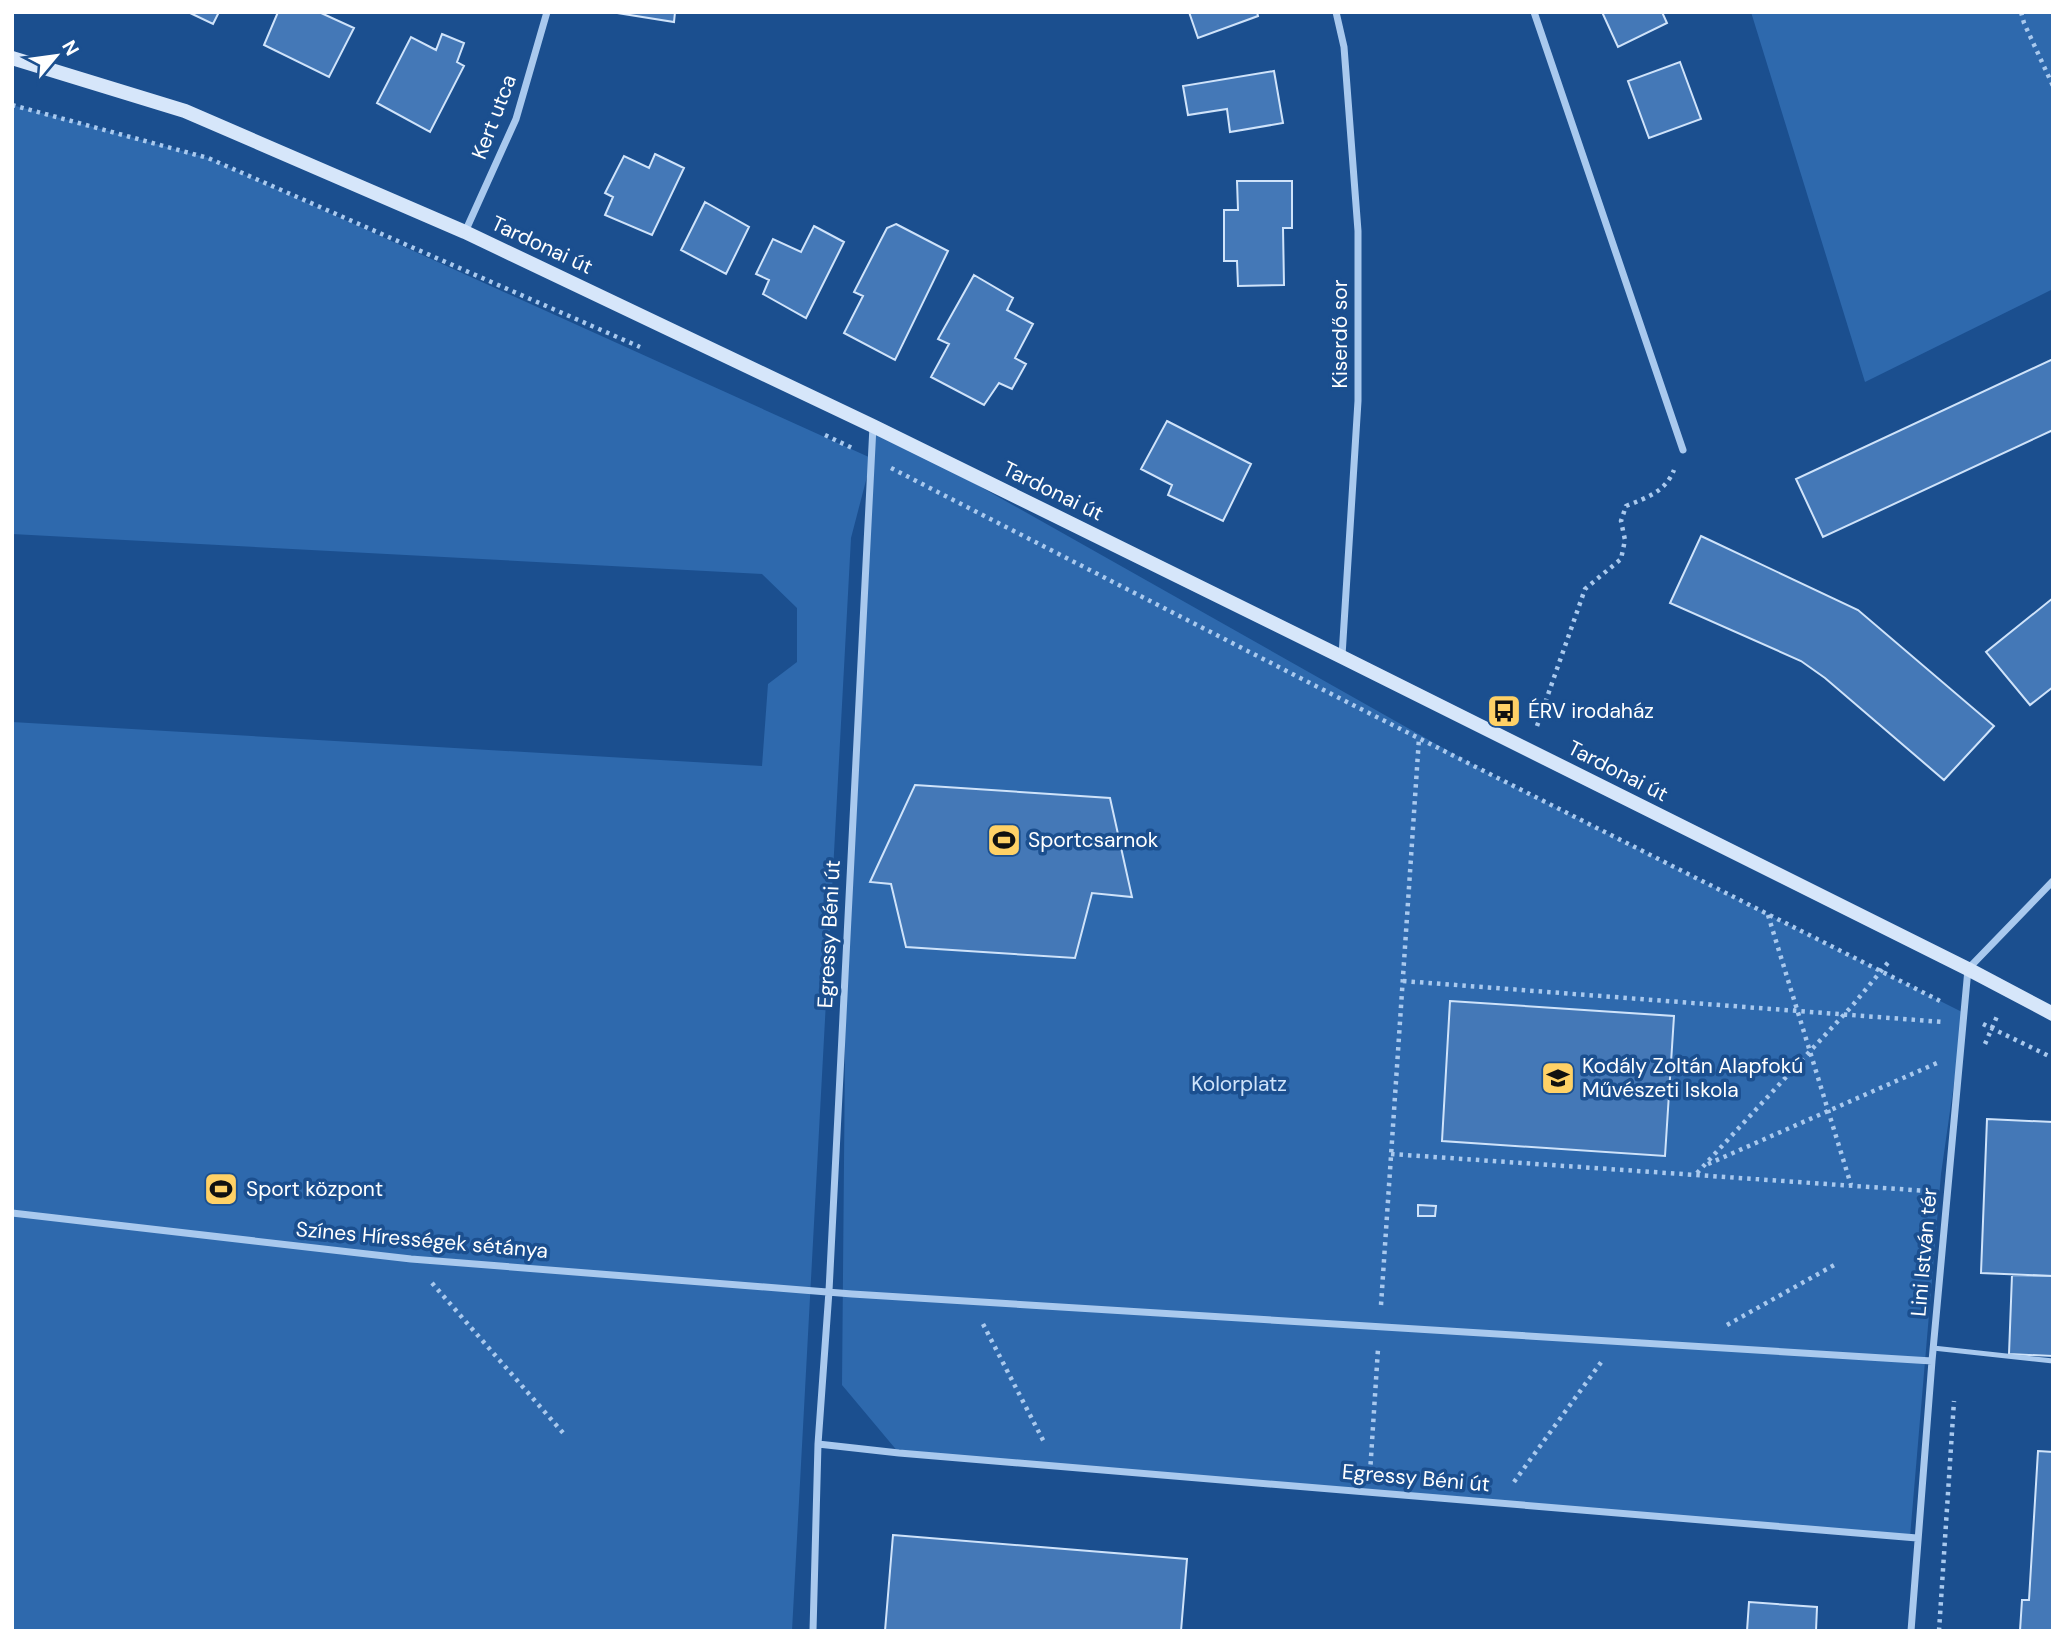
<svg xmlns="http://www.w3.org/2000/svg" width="2065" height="1643" font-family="'DM Sans',sans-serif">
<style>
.green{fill:#2e69ad}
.building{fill:#4478b7;stroke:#cfe3fa;stroke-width:2}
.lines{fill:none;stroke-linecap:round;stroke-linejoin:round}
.path{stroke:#a9c9ee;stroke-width:4.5;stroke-dasharray:3.5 5;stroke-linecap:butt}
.lane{stroke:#a9c9ee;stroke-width:5}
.street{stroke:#a9c9ee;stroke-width:7}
.secondary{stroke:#d6e6fa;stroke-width:14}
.labels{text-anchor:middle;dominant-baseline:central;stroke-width:7;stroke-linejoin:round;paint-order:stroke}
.street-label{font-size:21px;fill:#fff;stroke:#1b4f8f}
.poi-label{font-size:21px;fill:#fff;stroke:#1b4f8f;text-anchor:start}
.park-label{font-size:21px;fill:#cfe3fa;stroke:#1b4f8f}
</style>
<rect width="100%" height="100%" fill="#1b4f8f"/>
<path class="green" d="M1751 12H2053V289L1865 382Z
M12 105 208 158 871 458 873 426 1491 775 1964 1013 1941 1174 1910 1537 899 1453 842 1385 846 940 870 465 851 538 792 1631H12V722L762 766 768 684 797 662V608L762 574 12 534Z"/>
<path class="building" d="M188 12H219L213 24Z
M278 12H319L354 28 329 77 264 45Z
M611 12H675L674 22Z
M1189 12H1257L1258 16 1198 38Z
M1602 12H1662L1667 23 1618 47Z
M442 34 464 43 457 62 464 66 430 132 377 103 411 37 436 50Z
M1680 62 1701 119 1649 138 1628 81Z
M1274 71 1283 123 1230 132 1227 109 1188 115 1183 86Z
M655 154 684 168 652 235 605 215 613 197 605 193 624 156 649 168Z
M1237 181H1292V228H1283L1284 285 1238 286 1237 261H1224V210H1238Z
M705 202 749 227 726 274 681 250Z
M896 224 948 251 895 360 844 333 863 296 854 292 887 228Z
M814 226 844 242 806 318 763 294 769 280 756 274 773 239 801 252Z
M974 275 1013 298 1007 310 1033 324 1015 358 1026 364 1012 389 999 383 984 405 931 377 949 344 938 339Z
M2053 359V430L1823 537 1796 479Z
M1167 421 1251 464 1223 521 1168 495 1172 485 1141 469Z
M1701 536 1858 610 1994 726 1944 780 1825 678 1801 661 1670 603Z
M2053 598V687L2030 705 1986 652Z
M915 785 1110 798 1132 897 1092 893 1075 958 906 947 891 884 870 882Z
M1450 1001 1674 1016 1665 1156 1442 1141Z
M1987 1119 2053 1122V1276L1981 1273Z
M1418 1205 1436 1206 1435 1216H1418Z
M2012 1275 2053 1276V1356L2009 1354Z
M2038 1451 2053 1452V1631H2020L2022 1600H2029Z
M893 1535 1187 1559 1181 1631H885Z
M1749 1602 1817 1607 1816 1631H1747Z"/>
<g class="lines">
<path class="path" d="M2021 12 2024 23 2053 86
M12 105 208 158 640 347
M825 435 852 448
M891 468 1349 703 1944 1003
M1537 726 1585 589 1621 559 1625 540 1621 521 1626 506C1648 497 1665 492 1674 470
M1768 915 1851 1185
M1403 981 1943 1022
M1983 1024 2053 1058
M1985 1044 1998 1014
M1391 1154 1928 1191
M1708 1164 1937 1063
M1697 1173 1852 1006 1891 959
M432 1283 564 1434
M1381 1305 1419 738
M983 1324 1045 1444
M1727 1325 1836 1264
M1370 1473 1378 1349
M1514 1482 1602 1361
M1939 1631 1954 1401"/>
<path class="lane" d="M1933 1348 2053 1361"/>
<path class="street" d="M1336 12 1344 47 1358 231V401L1342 656
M1534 12 1683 450
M465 232 516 119 547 12
M12 1213 411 1259 852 1294 1932 1361
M818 1444 899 1453 1917 1538
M813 1631 818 1444 829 1291 873 426
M1911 1631 1932 1361 1968 969 2053 881"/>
<path class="secondary" d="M12 58 185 111 465 232 873 426 1342 657 1968 969 2053 1014"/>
</g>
<defs>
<g id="bus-square" transform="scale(1.75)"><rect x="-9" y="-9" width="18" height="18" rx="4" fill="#ffd166" stroke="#1b4f8f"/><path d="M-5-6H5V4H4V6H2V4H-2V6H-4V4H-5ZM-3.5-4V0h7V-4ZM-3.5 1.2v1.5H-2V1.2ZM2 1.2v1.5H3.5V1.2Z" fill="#111"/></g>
<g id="stadium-square" transform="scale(1.75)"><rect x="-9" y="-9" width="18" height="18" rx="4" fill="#ffd166" stroke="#1b4f8f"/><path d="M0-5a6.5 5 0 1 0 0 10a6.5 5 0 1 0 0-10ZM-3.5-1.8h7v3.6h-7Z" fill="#111"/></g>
<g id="school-square" transform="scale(1.75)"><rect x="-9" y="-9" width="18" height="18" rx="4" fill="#ffd166" stroke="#1b4f8f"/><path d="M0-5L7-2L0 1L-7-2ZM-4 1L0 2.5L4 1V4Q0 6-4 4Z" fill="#111"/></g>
</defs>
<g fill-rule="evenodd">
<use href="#bus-square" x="1504" y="711"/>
<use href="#stadium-square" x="1004" y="840"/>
<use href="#school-square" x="1558" y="1078"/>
<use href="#stadium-square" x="221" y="1189"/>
</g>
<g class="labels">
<g class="street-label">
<text transform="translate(494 117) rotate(-69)">Kert utca</text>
<text transform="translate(542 245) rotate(25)">Tardonai út</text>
<text transform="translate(1340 334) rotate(-90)">Kiserdő sor</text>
<text transform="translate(1053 491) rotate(26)">Tardonai út</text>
<text transform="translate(1618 771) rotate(27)">Tardonai út</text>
<text transform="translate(829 934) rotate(-87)">Egressy Béni út</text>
<text transform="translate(422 1240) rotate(5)">Színes Hírességek sétánya</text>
<text transform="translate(1924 1252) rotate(-85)">Lini István tér</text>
<text transform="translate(1416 1478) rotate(5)">Egressy Béni út</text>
</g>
<g class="poi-label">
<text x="1528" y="711">ÉRV irodaház</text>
<text x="1028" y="840">Sportcsarnok</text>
<text x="1582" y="1066">Kodály Zoltán Alapfokú<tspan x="1582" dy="24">Művészeti Iskola</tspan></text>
<text x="246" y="1189">Sport központ</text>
</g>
<g class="park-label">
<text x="1239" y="1084">Kolorplatz</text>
</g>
</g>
<rect width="2065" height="1643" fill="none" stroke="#ffffff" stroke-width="28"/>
<g transform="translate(56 56) rotate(61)" stroke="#1b4f8f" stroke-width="5" paint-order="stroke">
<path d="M0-5L12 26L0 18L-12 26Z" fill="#ffffff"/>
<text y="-10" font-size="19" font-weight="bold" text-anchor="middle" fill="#ffffff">N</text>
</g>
</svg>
